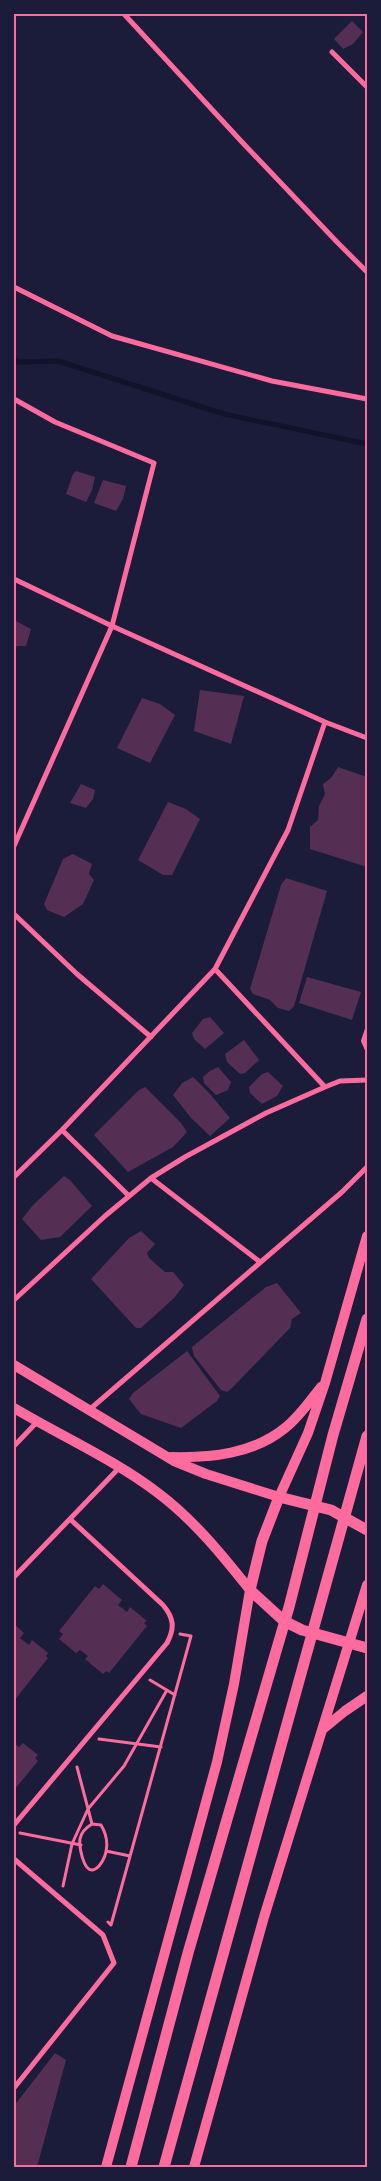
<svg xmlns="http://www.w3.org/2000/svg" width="381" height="2181" font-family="Inter,sans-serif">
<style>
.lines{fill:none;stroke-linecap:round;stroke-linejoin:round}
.stream{stroke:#12122b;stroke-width:5}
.building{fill:#542f53}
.path{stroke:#ff6b9d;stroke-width:3}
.service{stroke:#ff6b9d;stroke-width:4}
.minor{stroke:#ff6b9d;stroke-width:5}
.secondary{stroke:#ff6b9d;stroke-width:10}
.primary{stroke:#ff6b9d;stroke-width:11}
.trunk{stroke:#ff6b9d;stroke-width:11}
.neatline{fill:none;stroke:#ff6b9d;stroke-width:2}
</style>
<rect width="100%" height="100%" fill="#1b1b3a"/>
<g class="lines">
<path class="stream" d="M14 359 18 362 58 361 224 414 367 444"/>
</g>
<path class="building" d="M352 21 363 32 353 44 343 49 334 39Z
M76 471 95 477 92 490 86 502 66 494 73 474Z
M103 480 126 486 123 499 116 511 94 503Z
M14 620 31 629 26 646H17L14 650Z
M200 690 244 696 231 744 194 731Z
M142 698 160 704 175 715 150 763 117 748Z
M338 767 367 777V867L310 849V827L318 820 319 806 325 794 323 784 331 778Z
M81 784 95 790 93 799 86 808 70 803Z
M168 802 186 809 200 819 172 875H163L138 860Z
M73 854 92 864 89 874 94 880 83 904 64 917 47 910 44 904 63 859Z
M286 878 327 891 294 1006 289 1011 278 1008 270 1000 253 994 250 989 281 885Z
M307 977 361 992 352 1020 299 1003Z
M210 1017 224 1033 205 1049 194 1039 192 1033 203 1019Z
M244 1040 259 1060 245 1073 240 1074 227 1062 225 1054Z
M218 1067 231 1082 228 1090 216 1095 204 1083 203 1077 210 1071Z
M268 1072 283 1086 277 1096 262 1104 250 1093 249 1087 262 1074Z
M193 1077 210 1094 230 1118 210 1136 191 1118 173 1095 182 1083Z
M145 1087 181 1123 187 1132 173 1147 128 1172 94 1135 139 1090Z
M64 1176 70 1180 92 1206 60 1237 41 1240 22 1219 33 1205Z
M141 1231 155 1244 147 1253 149 1258 165 1272H173L184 1285 174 1298 141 1328H136L91 1279 129 1238Z
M277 1283 301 1313 292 1319 290 1328 232 1388 227 1392 221 1390 194 1356 192 1347 266 1287Z
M187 1351 220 1396 217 1401 181 1428 141 1414 129 1399 133 1393Z
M103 1584 122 1600 118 1605 127 1612 130 1607 147 1621 144 1623 147 1626 109 1673 106 1671 103 1674 85 1659 88 1656 80 1650 76 1653 59 1639 63 1634 59 1631 95 1586 99 1589Z
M14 1624 24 1633 20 1638 29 1645 32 1640 48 1653 46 1656 48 1658 14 1701Z
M14 1743 19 1747 23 1743 38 1755 35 1758 38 1761 14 1790Z
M55 2053 66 2060 37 2167H14V2106Z"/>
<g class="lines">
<path class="path" d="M150 1680 175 1695
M99 1739 161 1747
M77 1767 92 1824 101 1825C109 1838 109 1854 99 1866 97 1868 95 1870 92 1870 83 1870 79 1846 80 1839 81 1832 87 1827 92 1824
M20 1833 81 1845
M106 1851 130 1856
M63 1886 72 1844 88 1809 124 1766 167 1690
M108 1922 111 1925 191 1636 180 1634"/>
<path class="service" d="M367 1029 363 1041 367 1050"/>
<path class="minor" d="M124 14 241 141 337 242 367 272
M332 52 367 87
M14 287 112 336 272 381 367 399
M14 399 55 422 154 463 112 626 14 846
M14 579 112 626 325 722 367 738
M14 914 77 974 151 1037
M215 969 325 1087 340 1081 367 1080
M62 1130 129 1196
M14 1177 62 1130 215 969 288 830 325 722
M151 1178 260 1262
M14 1300 105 1216 151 1178 185 1157 266 1113 325 1087
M89 1410 342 1192 367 1167
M14 1446 37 1422
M14 1577 119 1468
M14 1825 167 1643C175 1628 174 1618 163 1605L70 1519
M14 1859 103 1935 114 1963 14 2088"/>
<path class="secondary" d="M14 1365 174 1461 206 1474 279 1497 308 1433 325 1383 367 1236
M14 1408C61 1436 115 1460 158 1493 194 1520 223 1556 250 1590L234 1684 217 1762 106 2167
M171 1457C211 1458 253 1454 285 1428 299 1417 310 1401 321 1387
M323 1729 345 1711 367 1696
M194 2167 264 1917 367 1585"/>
<path class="primary" d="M367 1530 331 1510 279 1497 262 1541 250 1590 284 1621 302 1630 367 1648"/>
<path class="trunk" d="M131 2167 188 1953 289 1607 333 1435 367 1319
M164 2167 367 1436"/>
</g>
<rect width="381" height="2181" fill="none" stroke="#1b1b3a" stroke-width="30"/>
<rect x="15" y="15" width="351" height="2151" class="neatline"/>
</svg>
